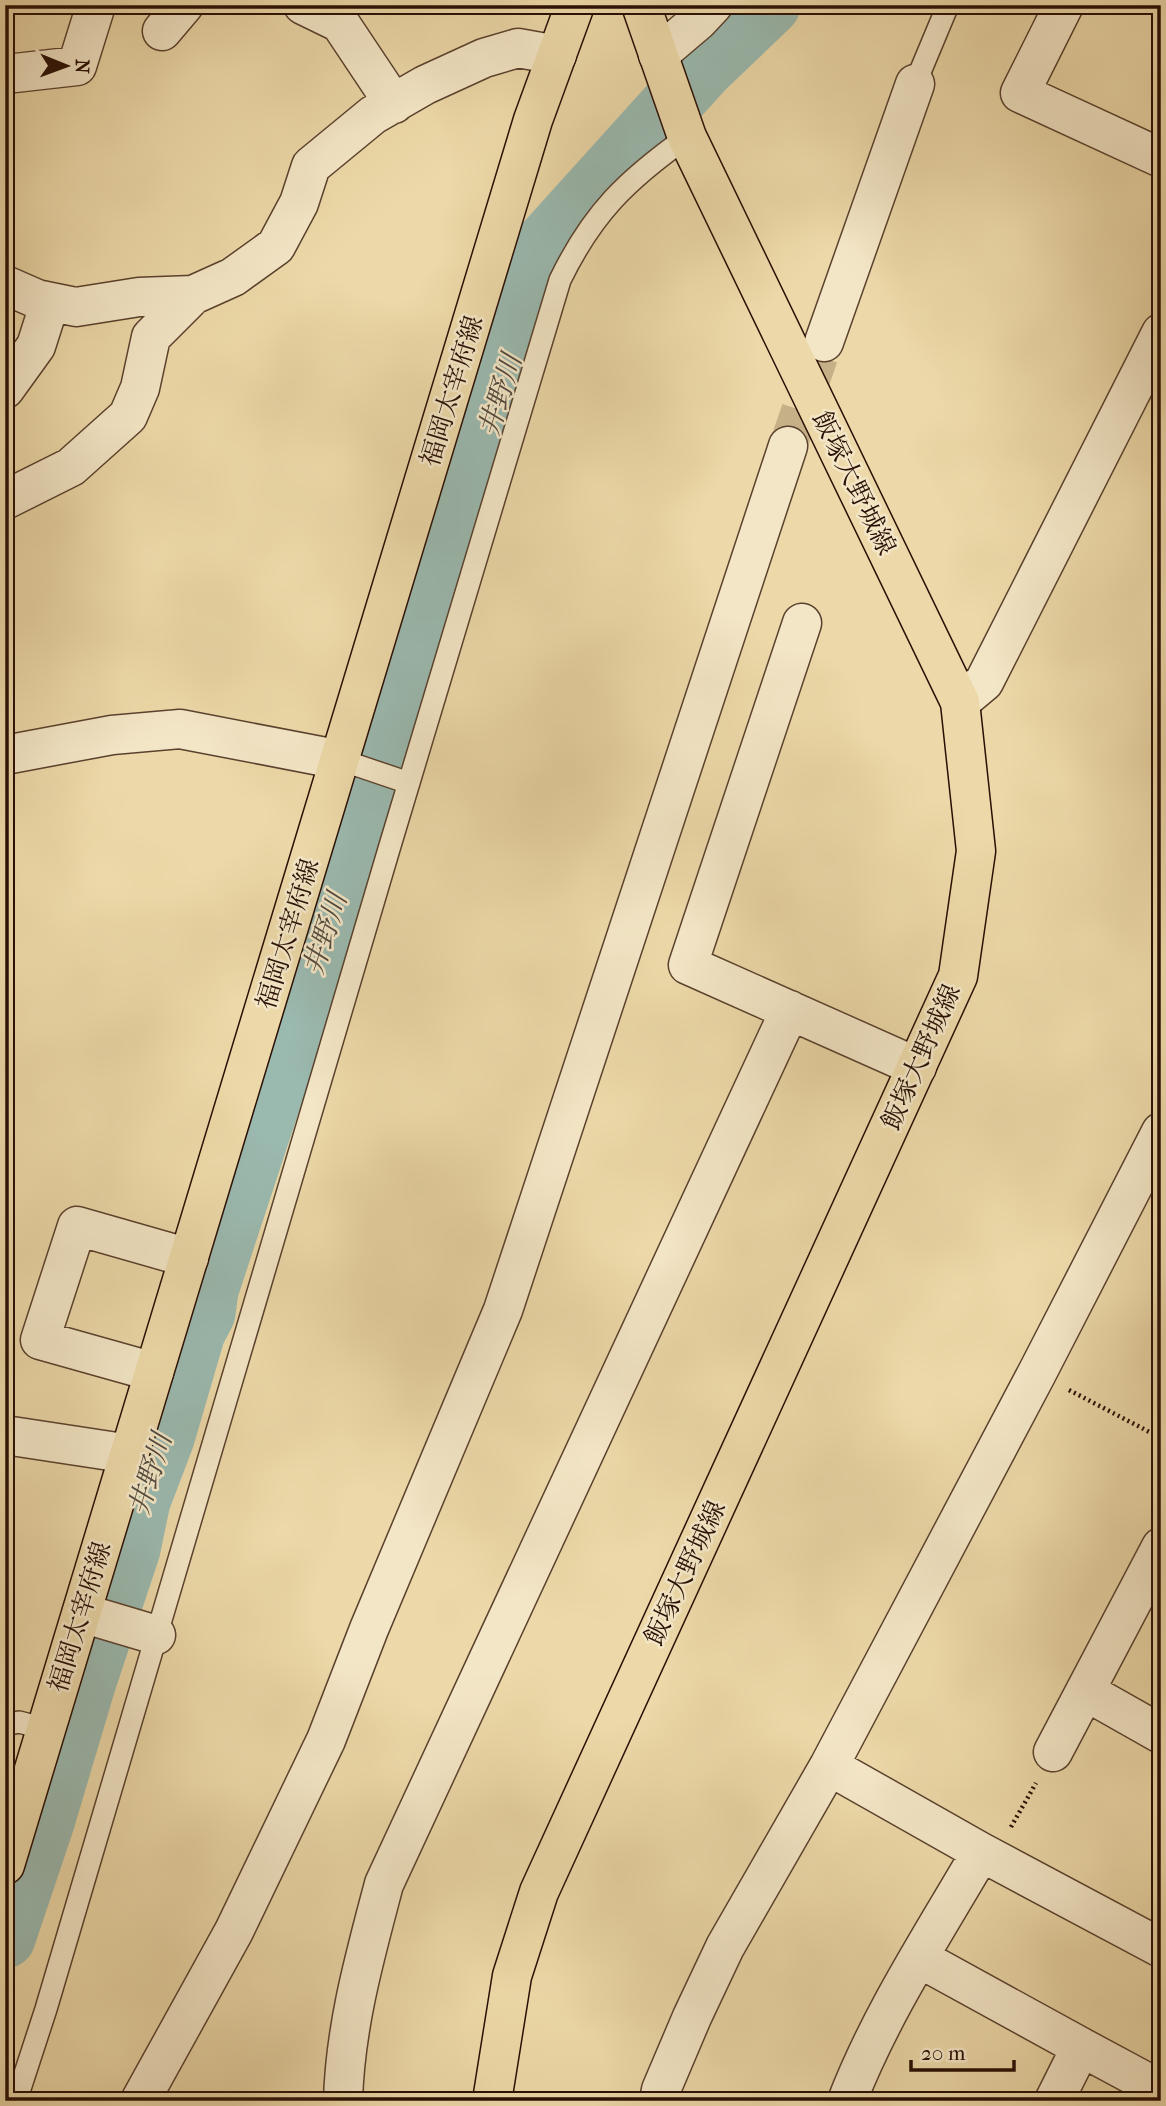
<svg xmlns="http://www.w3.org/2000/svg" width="1166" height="2106" font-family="'IM FELL French Canon','Noto Serif JP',serif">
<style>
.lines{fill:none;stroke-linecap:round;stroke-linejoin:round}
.river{stroke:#9ab9af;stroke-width:61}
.minor-tunnel{stroke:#c5b087;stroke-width:38;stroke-dasharray:38 19;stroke-linecap:butt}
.service-casing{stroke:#5a412e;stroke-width:24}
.minor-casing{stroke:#5a412e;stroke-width:41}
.primary-casing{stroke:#290f05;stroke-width:41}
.path{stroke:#290f05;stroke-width:4.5;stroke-dasharray:2 3.5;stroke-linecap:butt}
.service{stroke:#f3e6c6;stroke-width:21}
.minor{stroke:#f3e6c6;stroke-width:38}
.primary{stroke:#ecd8a8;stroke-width:38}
.labels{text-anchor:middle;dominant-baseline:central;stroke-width:5;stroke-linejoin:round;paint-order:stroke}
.street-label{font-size:26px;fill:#290f05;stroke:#f3e6c6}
.water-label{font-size:28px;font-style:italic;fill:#514a40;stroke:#f3e6c6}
</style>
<rect width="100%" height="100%" fill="#ecd8a8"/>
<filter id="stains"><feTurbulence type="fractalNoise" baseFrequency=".00286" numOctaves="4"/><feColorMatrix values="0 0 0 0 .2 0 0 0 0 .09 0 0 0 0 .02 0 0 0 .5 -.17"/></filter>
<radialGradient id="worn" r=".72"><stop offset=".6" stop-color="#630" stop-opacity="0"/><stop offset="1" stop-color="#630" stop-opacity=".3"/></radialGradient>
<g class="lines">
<path class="river" d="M5 1938 44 1822 86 1681 130 1549 140 1501 164 1438 195 1332 205 1313 208 1290 402 701 436 583 473 484 545 244 703 69 770 5"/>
<path class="minor-tunnel" d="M788 446 824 342"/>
<g class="service-casing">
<path id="service" d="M915 84 948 5
M341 760 409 783
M5 1725 19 1722 46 1729
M16 2101 46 2009 389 849 560 280C593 212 627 180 687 137"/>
</g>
<g class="minor-casing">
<path id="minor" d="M303 5 340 23 394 104
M1064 5 1020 93 1161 158
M162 31 184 5
M658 55 698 21 713 5
M15 73 77 66 96 5
M5 285 37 299 76 307 139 297 193 295 233 277 276 246 299 203 311 166 373 115 425 85 484 58 518 48 557 55
M824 342 915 84
M5 389 36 346 50 302
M5 500 71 467 128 416 140 388 151 337 193 295
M802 623 688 965 917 1067
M960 702 984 682 1161 333
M5 755 112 735 180 729 341 760
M154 1372 40 1340 77 1226 189 1258
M5 1435 130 1454
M82 1613 156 1635
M1085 1691 1161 1734
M1053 1752 1161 1547
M829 1766 981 1852 1161 1948
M919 1958 1081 2047 1054 2101
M1081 2047 1161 2090
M140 2101 234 1931 326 1740 369 1629 503 1310 788 446
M343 2101C345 2026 365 1956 384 1884L790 1010
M659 2101 661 2090 692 2017 725 1947 829 1766 1037 1373 1161 1132
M847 2101C881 2013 934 1933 981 1852"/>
</g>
<g class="primary-casing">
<path id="primary" d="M5 1865 533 120 575 5
M492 2101 512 1976 539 1892 958 976 976 851 960 702 687 137 641 5"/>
</g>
<path class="path" d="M1069 1390 1161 1438
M1011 1827 1036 1783"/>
<use href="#service" class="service"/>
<use href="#minor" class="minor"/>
<use href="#primary" class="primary"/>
</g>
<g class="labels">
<g class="street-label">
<text transform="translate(452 391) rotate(-73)">福岡太宰府線</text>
<text transform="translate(854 483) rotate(64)">飯塚大野城線</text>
<text transform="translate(288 934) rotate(-73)">福岡太宰府線</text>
<text transform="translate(921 1057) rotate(-66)">飯塚大野城線</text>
<text transform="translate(685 1573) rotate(-65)">飯塚大野城線</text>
<text transform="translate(80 1617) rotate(-73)">福岡太宰府線</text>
</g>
<g class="water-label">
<text transform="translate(500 395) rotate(-73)">井野川</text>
<text transform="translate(325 934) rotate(-72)">井野川</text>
<text transform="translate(150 1474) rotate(-73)">井野川</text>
</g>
</g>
<rect width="1166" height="2106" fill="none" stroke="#ecd8a8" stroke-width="28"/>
<rect x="7" y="7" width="1152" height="2092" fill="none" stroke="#290f05" stroke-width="3.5"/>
<rect x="14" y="14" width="1138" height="2078" fill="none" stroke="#290f05" stroke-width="2"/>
<g transform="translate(66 66) rotate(91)" stroke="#f3e6c6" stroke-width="5" paint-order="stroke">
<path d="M0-5L12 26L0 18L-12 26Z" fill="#290f05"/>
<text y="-10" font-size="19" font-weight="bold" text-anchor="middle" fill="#290f05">N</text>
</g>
<path d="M911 2060v10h103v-10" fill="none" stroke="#290f05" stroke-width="3.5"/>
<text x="921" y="2060" font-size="21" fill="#290f05" stroke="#f3e6c6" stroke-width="5" paint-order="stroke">20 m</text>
<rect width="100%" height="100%" filter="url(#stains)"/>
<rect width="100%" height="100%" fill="url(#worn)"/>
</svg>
